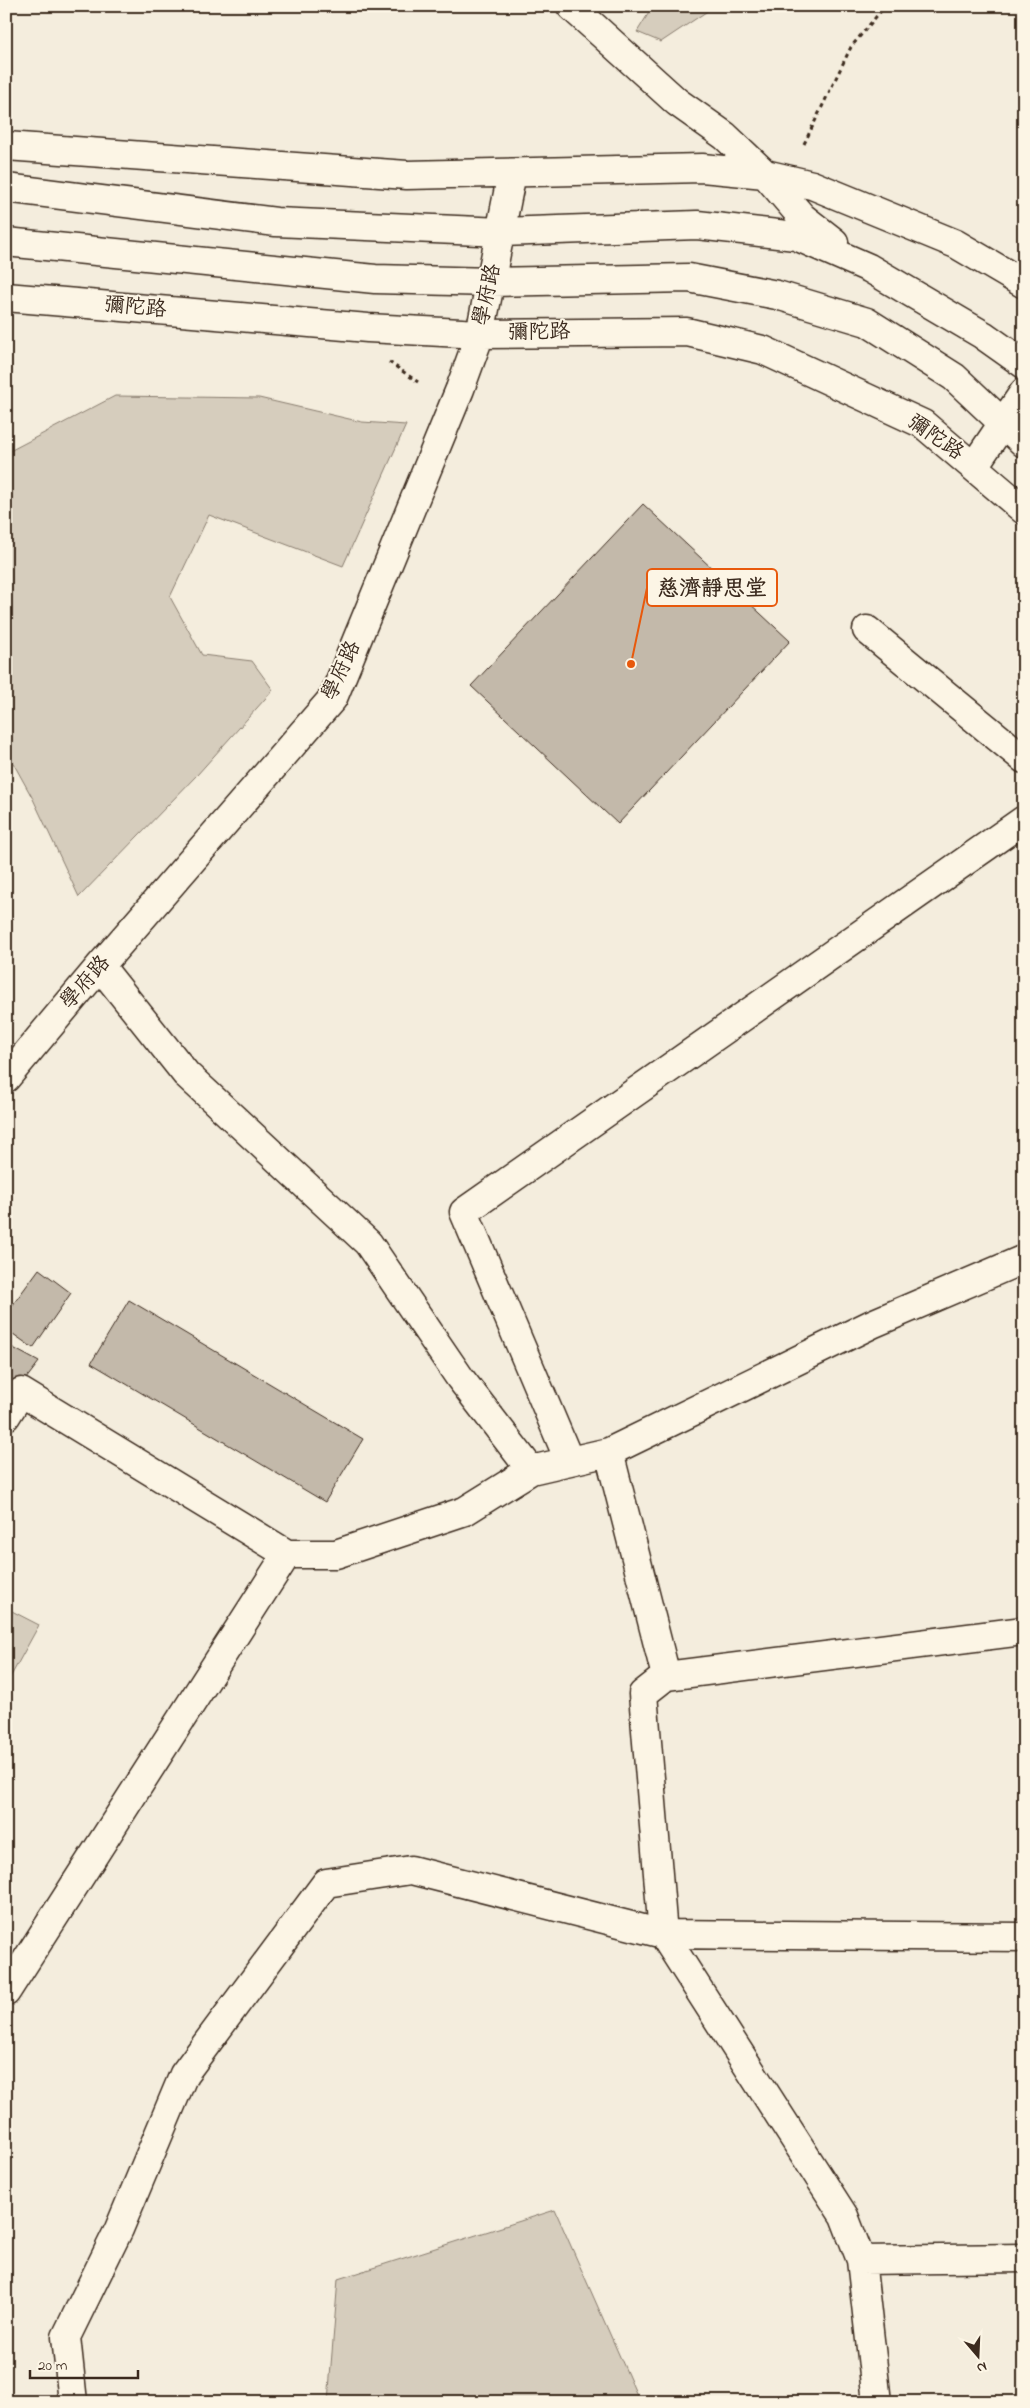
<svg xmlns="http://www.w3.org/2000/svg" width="1030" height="2408" font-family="'Indie Flower','LXGW WenKai TC',sans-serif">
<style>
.green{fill:#d6cdbd;stroke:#887c6e}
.building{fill:#c3b9aa;stroke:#3b2a1e}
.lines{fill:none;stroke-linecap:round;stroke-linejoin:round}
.minor-casing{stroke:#3b2a1e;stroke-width:31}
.path{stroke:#3b2a1e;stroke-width:3;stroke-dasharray:4 4;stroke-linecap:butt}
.minor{stroke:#fcf5e5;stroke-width:28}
.labels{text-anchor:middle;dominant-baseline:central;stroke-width:4;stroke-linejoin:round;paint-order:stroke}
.street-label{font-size:21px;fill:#3b2a1e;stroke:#fcf5e5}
.leader{fill:none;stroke:#e8590c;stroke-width:2}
.callout-dot{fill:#e8590c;stroke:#fcf5e5;stroke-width:2}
.callout{fill:#fcf5e5;stroke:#e8590c;stroke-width:2}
.callout-label{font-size:22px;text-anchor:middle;font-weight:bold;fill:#3b2a1e}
</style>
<rect width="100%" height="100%" fill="#f4eddd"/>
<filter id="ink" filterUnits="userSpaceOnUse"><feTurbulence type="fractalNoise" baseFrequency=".02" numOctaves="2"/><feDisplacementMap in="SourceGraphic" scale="10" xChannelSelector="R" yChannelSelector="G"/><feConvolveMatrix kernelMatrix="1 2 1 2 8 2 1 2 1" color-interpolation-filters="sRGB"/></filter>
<g filter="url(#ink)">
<path class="green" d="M653 6H715L661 42 637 32Z
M115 396 259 398 362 422 406 425 343 566 209 515 170 597 202 655 252 661 273 690 197 775 79 897 33 799 6 750V453Z
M6 1608 39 1625 6 1685Z
M555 2210 640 2402H328L338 2279Z"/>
<path class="building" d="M643 504 790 641 618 824 471 686Z
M39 1269 71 1293 33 1348 6 1329V1314Z
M129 1300 363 1439 325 1502 91 1363Z
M6 1344 39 1362 6 1405Z"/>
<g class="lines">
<g class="minor-casing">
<path id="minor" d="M571 6 677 102 725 136 765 174 802 217 834 242
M6 146 407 175 702 168 765 174 812 185 956 244 1024 284
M6 188 276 222 502 232 697 225 796 236 869 268 983 335 1024 364
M6 242 375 279 492 282 689 278 777 295 867 322 954 377 1024 443
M6 297 368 328 480 334 687 332 763 350 923 424 1024 510
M974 466 1024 392
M867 630 1024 759
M100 966 186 1074 368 1243 460 1378 531 1470
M6 1078 100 966 333 698 460 389 480 334 512 173
M6 1416 21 1392 287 1554H336L465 1511 531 1470 609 1452 872 1324 1024 1259
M609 1452 666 1676
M569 1460 464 1212 1024 820
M1024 1631 666 1676 643 1694 663 1934 1024 1937
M6 1992 287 1554
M861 2260 1024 2258
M73 2402 66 2337 119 2229 184 2074 326 1883 411 1870 663 1934 844 2216 861 2260 877 2402"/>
</g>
<path class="path" d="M804 144 851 47 885 6
M389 362 418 382"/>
<use href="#minor" class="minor"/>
</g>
</g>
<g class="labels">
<g class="street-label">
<text transform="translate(488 295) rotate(-78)">學府路</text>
<text transform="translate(135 308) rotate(5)">彌陀路</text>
<text transform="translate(539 333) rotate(-1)">彌陀路</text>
<text transform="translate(935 438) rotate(35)">彌陀路</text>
<text transform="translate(342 671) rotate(-65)">學府路</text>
<text transform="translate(86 983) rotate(-49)">學府路</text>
</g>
</g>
<path class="leader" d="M631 664L647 588"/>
<circle class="callout-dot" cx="631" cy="664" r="5"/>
<rect class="callout" x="647" y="569" width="130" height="37" rx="5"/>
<g class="callout-label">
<text x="712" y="595">慈濟靜思堂</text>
</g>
<rect width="1030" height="2408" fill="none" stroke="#fcf5e5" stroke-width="25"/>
<rect x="12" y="12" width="1005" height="2383" fill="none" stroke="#3b2a1e" stroke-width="2" filter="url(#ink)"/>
<g transform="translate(978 2356) rotate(161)" stroke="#fcf5e5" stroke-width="4" paint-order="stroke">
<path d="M0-4L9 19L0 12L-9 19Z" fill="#3b2a1e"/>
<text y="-8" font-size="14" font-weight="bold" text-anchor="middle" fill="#3b2a1e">N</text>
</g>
<path d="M30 2370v8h108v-8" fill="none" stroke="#3b2a1e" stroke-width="2.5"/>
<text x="38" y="2370" font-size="15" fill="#3b2a1e" stroke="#fcf5e5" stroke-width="4" paint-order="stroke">20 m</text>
</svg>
